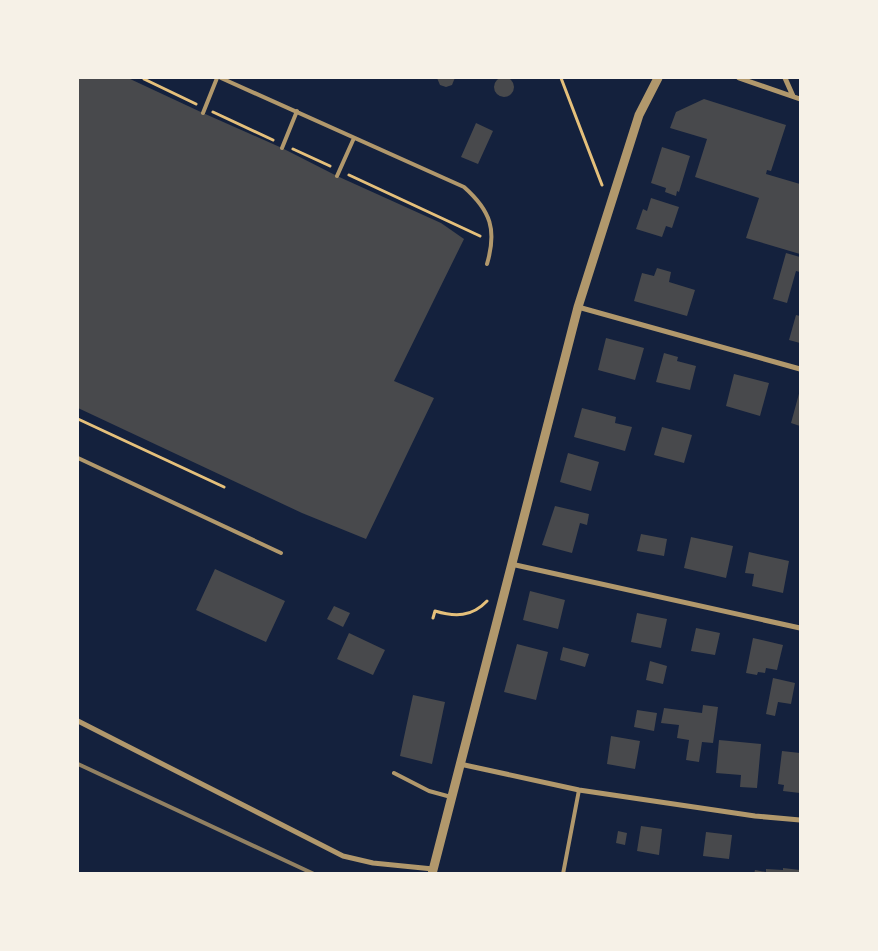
<svg xmlns="http://www.w3.org/2000/svg" width="878" height="951" font-family="Helvetica,sans-serif">
<style>
.building{fill:#48494c}
.lines{fill:none;stroke-linecap:round;stroke-linejoin:round}
.path{stroke:#e5c07b;stroke-width:3}
.service{stroke:#b1986c;stroke-width:4}
.minor{stroke:#b1986c;stroke-width:5}
.tertiary{stroke:#b1986c;stroke-width:9}
.rail{stroke:#918062;stroke-width:4}
</style>
<rect width="100%" height="100%" fill="#14213d"/>
<path class="building" d="M494 87a10 10 0 1 1 20 0a10 10 0 1 1-20 0Z
M78 78H128L203 113 282 148 337 176 441 223 464 239 394 381 434 398 366 539 302 513 78 408Z
M437 78H455L454 80 452 85 446 87 440 85Z
M704 99 786 125 771 171 767 170 766 174 800 184V254L746 238 759 198 695 177 707 139 670 128 676 112Z
M476 123 493 131 478 164 461 157Z
M662 147 690 156 679 192 677 191 676 196 665 192 666 188 651 183Z
M651 198 679 207 672 228 666 226 662 237 636 229 643 209 647 211Z
M786 253 800 257V272L796 271 787 303 773 299Z
M657 268 671 272 669 282 695 290 687 316 634 301 642 273 654 276Z
M796 315 800 316V343L789 340Z
M606 338 644 348 635 380 598 370Z
M664 353 678 357 677 361 696 366 690 390 656 382Z
M734 374 769 383 760 416 726 406Z
M800 390V426L791 423Z
M582 408 616 417 615 423 632 427 625 451 574 437Z
M662 427 692 435 684 463 654 455Z
M568 453 599 462 591 491 560 482Z
M555 506 589 514 587 525 580 523 572 553 542 545Z
M641 534 667 539 664 556 637 551Z
M691 537 733 546 726 578 684 568Z
M749 552 789 561 783 593 752 586 754 574 745 573Z
M215 569 285 601 266 642 196 610Z
M530 591 565 600 558 629 523 620Z
M334 606 350 613 343 627 327 619Z
M637 613 667 619 661 648 631 642Z
M696 628 720 633 715 655 691 651Z
M349 633 385 650 373 675 337 659Z
M753 638 783 645 777 670 766 668 765 673 758 672 757 675 746 673Z
M517 644 548 652 536 700 504 692Z
M563 647 589 654 585 667 560 660Z
M650 661 667 666 663 684 646 680Z
M773 678 795 683 791 704 778 702 775 716 766 714Z
M413 695 445 702 432 764 400 756Z
M703 705 718 707 713 743 702 742 699 762 686 760 689 740 677 738 679 725 661 723 664 708 702 713Z
M637 710 657 713 654 731 634 727Z
M611 736 640 741 635 769 607 764Z
M719 740 761 744 757 788 740 787 741 775 716 773Z
M782 751 800 753V793L783 791 784 785 778 784Z
M641 826 662 829 659 855 637 851Z
M618 831 627 833 625 845 616 843Z
M706 832 732 835 729 859 703 856Z
M783 868 800 870V874H754L755 870 766 872V869L783 870Z"/>
<g class="lines">
<path class="path" d="M145 78 144 79 196 104
M561 78 602 185
M213 112 273 140
M293 149 330 166
M349 175 480 236
M78 419 224 487
M433 618 435 611C455 617 472 617 487 601"/>
<path class="service" d="M221 78 464 187C491 211 497 230 487 264
M203 113 217 78
M282 148 297 111
M337 176 354 138
M78 458 281 553
M394 773 429 791 451 797
M563 874 579 790"/>
<path class="minor" d="M739 78 800 99
M785 78 793 96
M578 307 800 369
M511 564 800 628
M78 721 343 856 373 863 433 869
M460 764 579 790 755 816 800 820"/>
<path class="tertiary" d="M432 874 578 307 639 115 658 78"/>
<path class="rail" d="M78 764 314 874"/>
</g>
<rect width="878" height="951" fill="none" stroke="#f6f1e7" stroke-width="158"/>
</svg>
